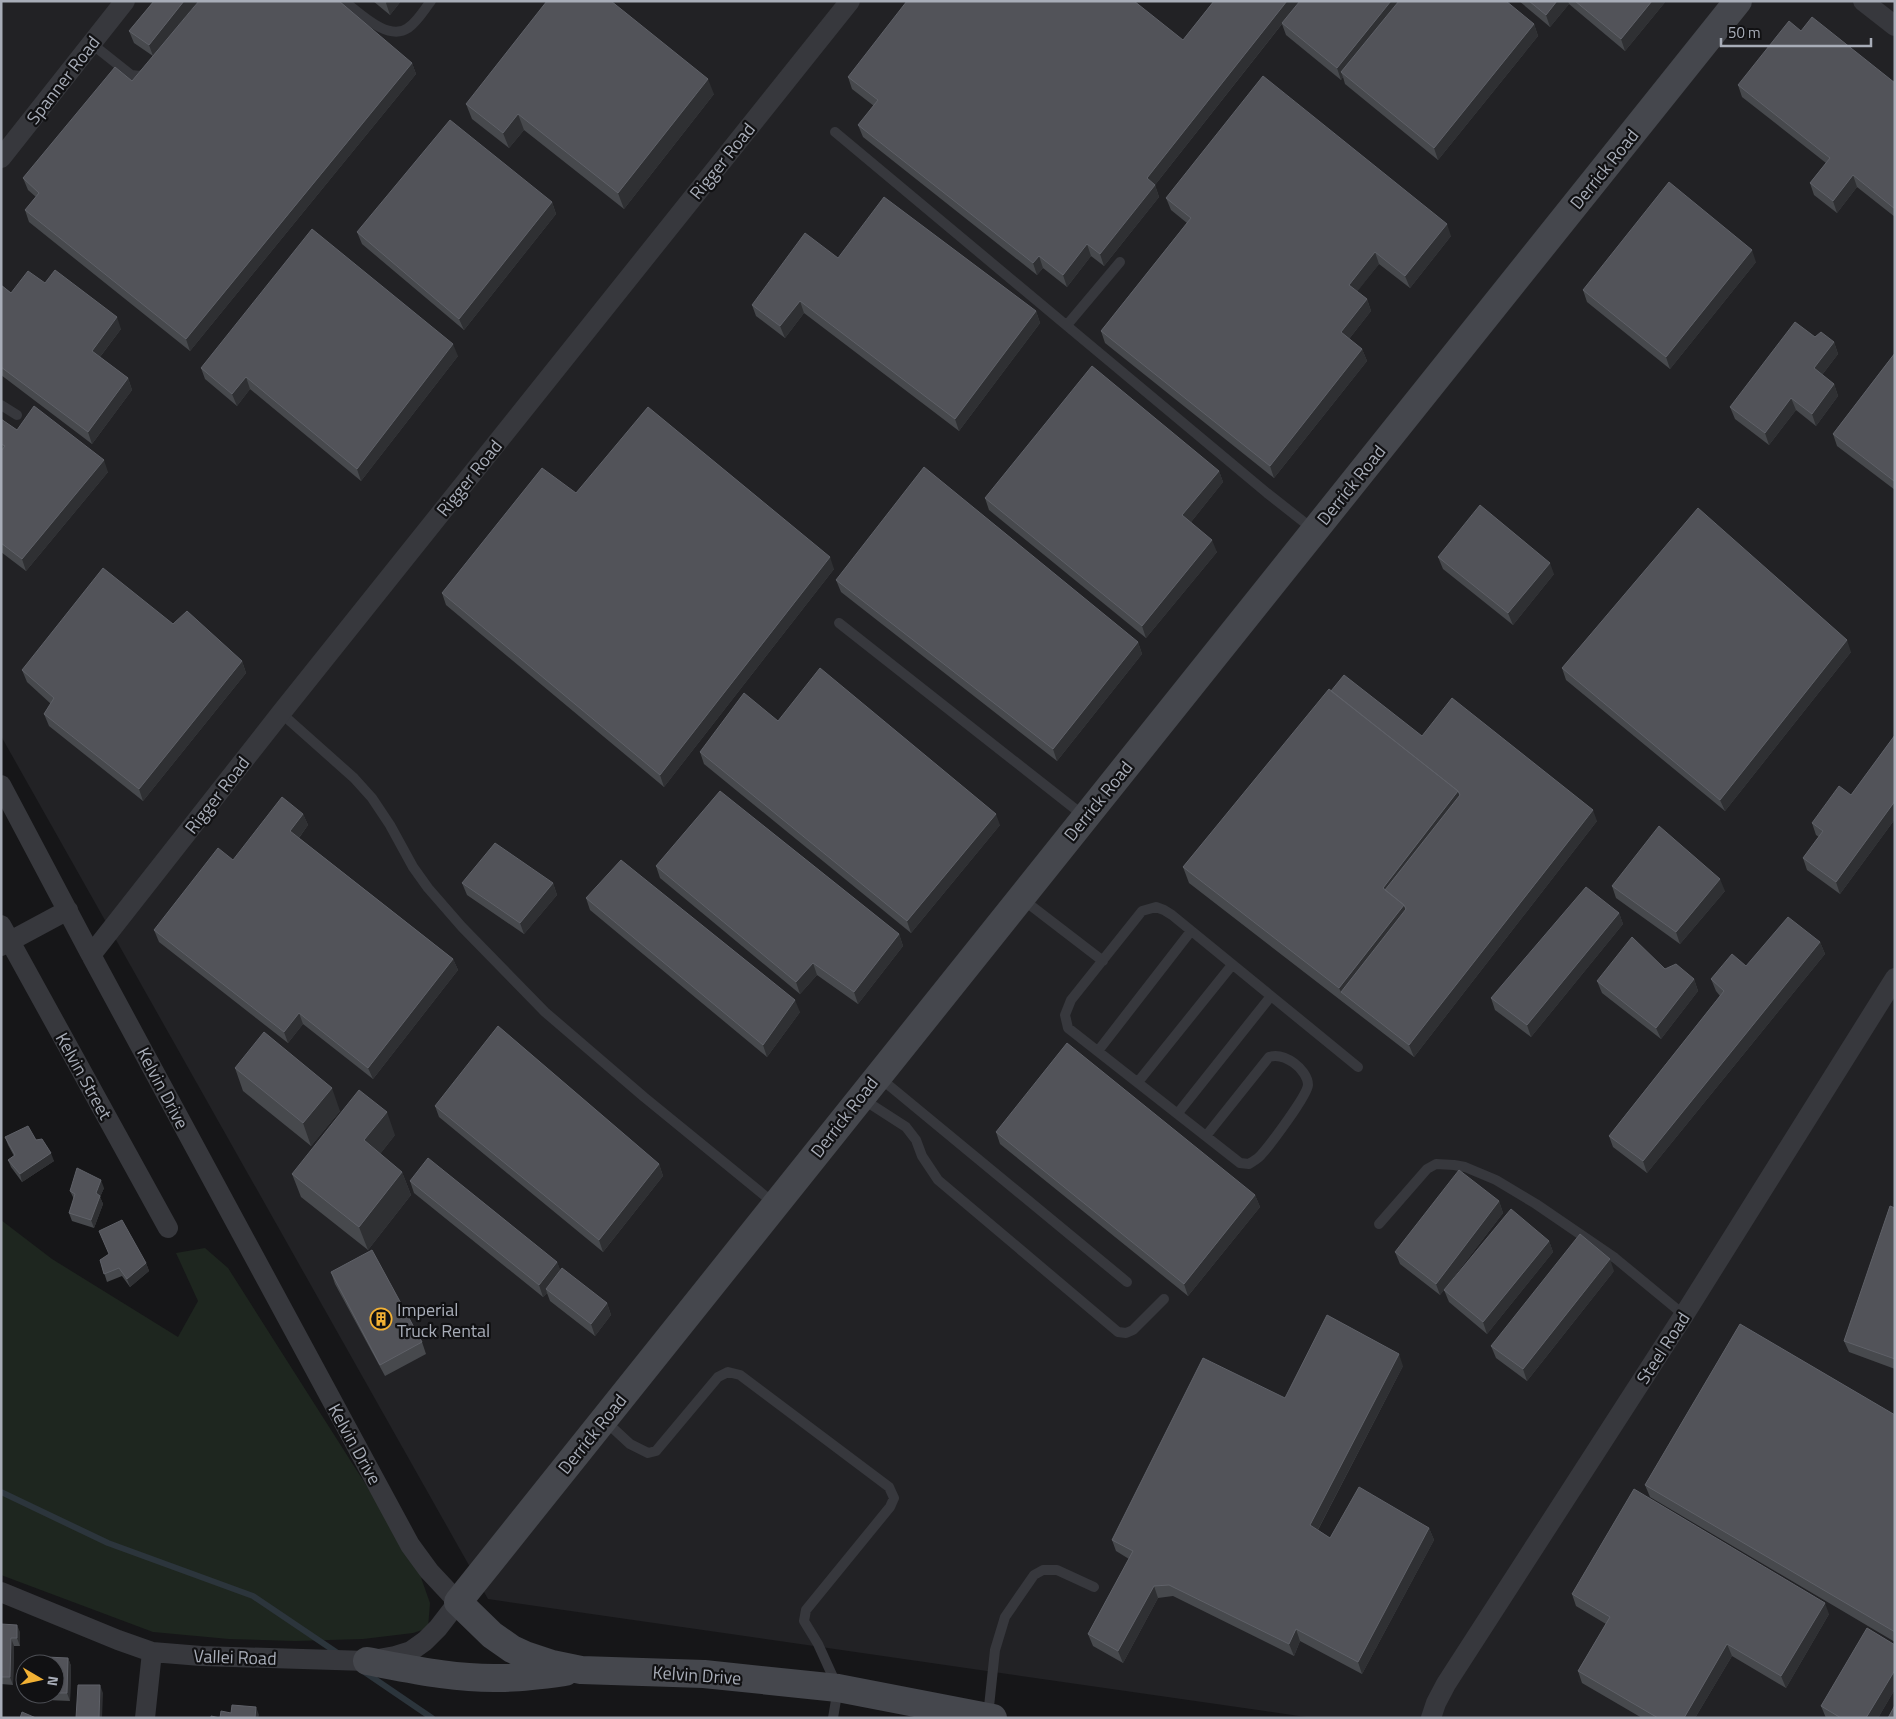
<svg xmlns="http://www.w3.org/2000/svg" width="1896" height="1719" font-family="'Titillium Web',sans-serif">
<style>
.built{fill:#222225}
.green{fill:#1e261f}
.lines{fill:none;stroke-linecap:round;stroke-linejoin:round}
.stream{stroke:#2c353c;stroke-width:6}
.lane{stroke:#37383d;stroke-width:10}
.street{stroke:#37383d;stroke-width:20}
.secondary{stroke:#45474d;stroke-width:28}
.wall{fill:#47494d}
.shaded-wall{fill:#2f3033}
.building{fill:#525359;stroke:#5f6168}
.labels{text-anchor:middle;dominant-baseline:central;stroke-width:4.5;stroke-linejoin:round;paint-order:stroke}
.street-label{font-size:18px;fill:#a8adb8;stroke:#111113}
.poi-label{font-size:18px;fill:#a8adb8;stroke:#111113;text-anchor:start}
</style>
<rect width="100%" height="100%" fill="#161618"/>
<path class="built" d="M1 1H1895V1718H1313L488 1599 1 736Z"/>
<path class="green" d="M1 1220 52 1259 178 1337 198 1301 176 1253 205 1248 228 1268 401 1540 419 1572 430 1603 428 1628 413 1633 363 1639 295 1641 229 1639 153 1632 1 1575Z"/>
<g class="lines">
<path class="stream" d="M1 1492 108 1543 253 1596 339 1654
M363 1671 432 1718"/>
<path class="lane" d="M344 1C360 13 388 42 408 28 417 22 424 10 431 1
M92 44 131 75 140 76 149 71
M835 132 1267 493 1314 530
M1067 325 1120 262
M1 405 17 415
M839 623 1084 816
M281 713 354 778 372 798 390 825 413 867 428 888 462 927 545 1012 644 1097 775 1204
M1021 898 1103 961
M1098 1051 1191 931
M880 1078 1127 1282
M1138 1082 1232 965
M861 1098 906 1127 916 1140 922 1156 938 1180 1118 1332 1126 1333 1133 1330 1164 1299
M1178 1113 1271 996
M1206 1136 1269 1057C1278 1054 1287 1058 1294 1063 1301 1068 1308 1077 1308 1085 1307 1096 1270 1145 1261 1155 1258 1159 1253 1161 1249 1164L1240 1163 1068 1028 1065 1015 1071 1000 1142 911 1156 907 1164 910 1172 915 1358 1067
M1379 1224 1427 1169 1436 1164 1454 1165 1465 1167 1496 1180 1536 1204 1615 1258 1684 1315
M604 1420 630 1444 648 1453 656 1451 718 1377 728 1372 740 1375 889 1487 894 1498 890 1507 806 1610 804 1621 818 1644 838 1688 833 1718
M988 1716 995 1650 1005 1617 1034 1575 1043 1570H1057L1094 1587"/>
<path class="street" d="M1863 1 1895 26
M1 158 125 1
M1 785 91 955 410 1545 429 1571 458 1602 438 1628 425 1641 411 1651 395 1656 367 1661 201 1656 152 1652 118 1640 1 1592
M1 925 168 1228
M1 946 68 910
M91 955 281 713 850 1
M145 1718 152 1652
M1431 1718 1436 1703 1446 1684 1684 1315 1895 978"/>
<path class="secondary" d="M367 1661C410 1669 455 1679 500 1678 522 1678 543 1675 565 1672
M993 1718 838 1688 704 1674 581 1670 552 1664 525 1655 512 1649 492 1635 458 1602 1738 1"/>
</g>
<path class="wall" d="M154 1H198L158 50 412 63 416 74 190 351 29 222 25 210 36 197 28 190 23 178 132 81 153 56 134 43 129 31Z
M373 1H401L390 15Z
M1214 1 1534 24 1538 36 1438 160 1345 84 1343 77 1341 80 1286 35 1282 24 1155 185 1159 197 1104 266 1091 256 1067 287 1043 268 1037 275 863 137 858 125 874 106 852 89 848 77 1183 40Z
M1519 1H1666L1625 51 1569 4 1550 27Z
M1801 31 1895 83V217L1857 187 1837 213 1814 195 1810 183 1826 163 1742 97 1738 85Z
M714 94 624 209 524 130 509 148 472 119 466 104Z
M1166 198 1451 236 1410 288 1379 264 1357 291 1367 299 1371 311 1349 339 1362 349 1367 361 1274 478 1105 343 1101 331 1187 223 1171 210Z
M552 202 556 214 464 330 362 244 357 232Z
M838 258 1036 311 1040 323 959 431 804 313 785 338 756 316 752 305Z
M1756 262 1670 369 1587 302 1583 290Z
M45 283 121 329 100 357 128 378 132 390 92 444 1 375V285L11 293Z
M1815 337 1834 342 1838 354 1822 375 1834 384 1838 396 1816 426 1796 410 1769 445 1735 419 1730 407Z
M1895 353V490L1837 446 1833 434Z
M458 356 361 481 250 389 237 406 205 379 201 368Z
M1 419 17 430 108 472 26 571 1 552Z
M1219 471 1223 482 1191 522 1217 552 1146 638 989 510 985 498Z
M576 493 834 569 664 787 446 605 442 593Z
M1438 557 1554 574 1513 625 1443 569Z
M836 580 1138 642 1142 654 1057 761 841 592Z
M173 624 242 661 246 673 143 801 49 726 44 714 51 704 27 682 22 670Z
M1851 652 1725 811 1566 680 1562 668Z
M1331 691 1422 736 1597 821 1414 1057 1189 883 1183 867Z
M778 721 1000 825 911 933 704 764 700 752Z
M1895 735V819L1840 894 1807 870 1803 858 1819 837 1816 835 1812 823 1851 795Z
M303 814 308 825 299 838 453 959 458 970 373 1079 303 1024 288 1043 159 942 154 930 233 860Z
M656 866 899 934 903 946 858 1004 817 975 800 994 660 878Z
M462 883H553L557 895 524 934 467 895Z
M1612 886 1725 891 1680 944 1616 898Z
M586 898 800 1012 767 1057 590 910Z
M1619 913 1623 924 1531 1037 1495 1010 1491 998Z
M1820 942 1825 954 1647 1173 1613 1147 1609 1136 1720 996 1716 991 1711 979 1746 966Z
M1665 969 1694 979 1698 991 1661 1039 1602 993 1597 981Z
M235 1068 340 1111 311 1146 243 1091Z
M435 1106 659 1164 663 1176 603 1252 439 1117Z
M996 1132 1255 1195 1260 1207 1188 1296 1000 1144Z
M395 1135 380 1154 402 1172 411 1195 368 1250 301 1197 292 1174Z
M5 1137 36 1140 54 1161 22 1182 11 1167 8 1160 14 1156 8 1145Z
M410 1181 557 1262 560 1270 607 1303 611 1315 595 1336 550 1301 547 1293 543 1297 414 1193Z
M104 1188 100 1197 103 1204 94 1228 72 1221 69 1213 74 1199 70 1191Z
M1499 1201 1503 1213 1440 1295 1400 1264 1395 1252Z
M1895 1208V1369L1849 1352 1844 1341Z
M1549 1241 1553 1252 1487 1334 1449 1302 1444 1290Z
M100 1260 146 1263 149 1271 130 1287 122 1276 107 1282Z
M1614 1271 1527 1381 1496 1358 1491 1346Z
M331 1272 422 1342 426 1354 385 1376 335 1284Z
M1403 1366 1318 1530 1330 1538 1429 1528 1434 1540 1362 1674 1300 1641 1294 1656 1173 1596 1158 1598 1123 1663 1093 1646 1088 1634 1129 1559 1116 1551 1112 1540 1285 1398Z
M1895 1415V1642L1650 1497 1645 1485Z
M1572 1594 1829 1614 1786 1688 1732 1656 1695 1718H1642L1582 1683 1578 1671 1606 1624 1576 1606Z
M1 1624 20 1632V1646H14L13 1685 1 1684Z
M68 1658 71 1666 70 1701 47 1700 45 1694H55V1664Z
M1895 1689 1878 1718H1826L1821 1706Z"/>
<path class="shaded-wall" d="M184 1H198L153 56 149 45Z
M387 1H401L390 15 386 3Z
M1287 1H1300L1155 185 1159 197 1104 266 1100 254 1147 178Z
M1391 1H1405L1341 72 1343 77 1341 80 1337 68Z
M1557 1H1568L1569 4 1550 27 1546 15Z
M1652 1H1666L1625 51 1621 39Z
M1534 24 1538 36 1438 160 1434 148Z
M412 63 416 74 190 351 186 339Z
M708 79 714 94 624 209 618 193Z
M518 114 524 130 509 148 503 133Z
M1853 175 1857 187 1837 213 1833 201Z
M552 202 556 214 464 330 459 319Z
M1447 224 1451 236 1410 288 1405 276Z
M1087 244 1091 256 1067 287 1063 275Z
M1752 250 1756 262 1670 369 1666 357Z
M1375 252 1379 264 1353 297 1349 285Z
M1039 256 1043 268 1037 275 1033 263Z
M1367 299 1371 311 1345 344 1341 332Z
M800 301 804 313 785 338 780 326Z
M1036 311 1040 323 959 431 955 419Z
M117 317 121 329 96 362 92 351Z
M1834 342 1838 354 1818 380 1814 368Z
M453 344 458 356 361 481 357 469Z
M1362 349 1367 361 1274 478 1270 466Z
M246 377 250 389 237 406 232 394Z
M128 378 132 390 92 444 88 432Z
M1834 384 1838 396 1816 426 1812 414Z
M1791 398 1796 410 1769 445 1765 433Z
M104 460 108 472 26 571 22 559Z
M1219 471 1223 482 1187 527 1182 515Z
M1212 540 1217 552 1146 638 1142 626Z
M830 557 834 569 664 787 660 775Z
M1550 563 1554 574 1513 625 1508 613Z
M1847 640 1851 652 1725 811 1720 800Z
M1138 642 1142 654 1057 761 1053 749Z
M242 661 246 673 143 801 139 789Z
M1458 791 1464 806 1392 898 1383 888Z
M1895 801V819L1840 894 1836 882Z
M1593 810 1597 821 1414 1057 1409 1045Z
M303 814 308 825 295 843 290 831Z
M996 814 1000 825 911 933 907 921Z
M1720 879 1725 891 1680 944 1676 932Z
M553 883 557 895 524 934 520 923Z
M1404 905 1410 921 1341 992 1339 988Z
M1619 913 1623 924 1531 1037 1527 1025Z
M899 934 903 946 858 1004 854 992Z
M1820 942 1825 954 1647 1173 1643 1161Z
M453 959 458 970 373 1079 368 1068Z
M813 963 817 975 800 994 796 982Z
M1694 979 1698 991 1661 1039 1656 1028Z
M795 1000 800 1012 767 1057 763 1045Z
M299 1013 303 1024 288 1043 284 1032Z
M332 1088 340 1111 311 1146 303 1123Z
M387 1112 395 1135 373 1163 364 1140Z
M51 1153 54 1161 22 1182 20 1174Z
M659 1164 663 1176 603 1252 599 1240Z
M402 1172 411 1195 368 1250 359 1227Z
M101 1180 104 1188 100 1197 103 1204 94 1228 91 1220 96 1193Z
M1255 1195 1260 1207 1188 1296 1184 1284Z
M1499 1201 1503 1213 1440 1295 1436 1284Z
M1549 1241 1553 1252 1487 1334 1483 1322Z
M1610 1259 1614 1271 1527 1381 1523 1369Z
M557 1262 562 1274 546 1289 547 1293 543 1297 539 1285Z
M146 1263 149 1271 130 1287 127 1279Z
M607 1303 611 1315 595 1336 591 1324Z
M1399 1354 1403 1366 1314 1537 1310 1525Z
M1429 1528 1434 1540 1362 1674 1358 1662Z
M1154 1586 1158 1598 1123 1663 1118 1651Z
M1825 1603 1829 1614 1786 1688 1781 1676Z
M17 1625 20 1632V1646L17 1638Z
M1296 1629 1300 1641 1294 1656 1289 1644Z
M11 1638 14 1646 13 1685 10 1677Z
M1727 1644 1732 1656 1695 1718H1684Z
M68 1658 71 1666 70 1701 67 1693Z
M1895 1670V1689L1878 1718H1866Z
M100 1685 103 1693 102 1718H99Z
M256 1707 259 1715 258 1718H255Z"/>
<path class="building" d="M154 1H184L149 45 129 31Z
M199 1H339L412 63 186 339 25 210 39 193 23 178 115 67 132 81Z
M547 1H611L708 79 618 193 518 114 503 133 466 104Z
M907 1H1134L1183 40 1214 1H1287L1147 178 1155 185 1100 254 1087 244 1063 275 1039 256 1033 263 858 125 878 100 848 77Z
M1300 1H1391L1337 68 1282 23Z
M1399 1H1506L1534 24 1434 148 1341 72Z
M1529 1H1557L1546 15Z
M1575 1H1652L1621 39Z
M1812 17 1895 83V209L1853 175 1833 201 1810 183 1830 158 1738 85 1789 21 1801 31Z
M1263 76 1447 224 1405 276 1375 252 1349 285 1367 299 1341 332 1362 349 1270 466 1101 331 1191 218 1166 198Z
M450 120 552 202 459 319 357 232Z
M1669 182 1752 250 1666 357 1583 290Z
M884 197 1036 311 955 419 800 301 780 326 752 305 805 233 838 258Z
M312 229 453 344 357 469 246 377 232 394 201 368Z
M55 270 117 317 92 351 128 378 88 432 1 367V285L11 293 28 271 45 283Z
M1795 322 1815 337 1821 332 1834 342 1814 368 1834 384 1812 414 1791 398 1765 433 1730 407Z
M1895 353V480L1894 481 1833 434Z
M1092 366 1219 471 1182 515 1212 540 1142 626 985 498Z
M34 406 104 460 22 559 1 543V451L5 446 1 444V419L17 430Z
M648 407 830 557 660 775 442 593 542 468 576 493Z
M924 467 1138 642 1053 749 836 580Z
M1480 505 1550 563 1508 613 1438 557Z
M1698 508 1847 640 1720 800 1562 668Z
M103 568 173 624 187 611 242 661 139 789 44 714 54 698 22 670Z
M820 668 996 814 907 921 700 752 744 693 778 721Z
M1344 675 1422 736 1452 698 1593 810 1409 1045 1341 992 1406 909 1404 905 1385 890 1460 795 1458 791 1331 691Z
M1329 689 1458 791 1383 888 1404 905 1339 988 1183 867Z
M1895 735V801L1836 882 1803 858 1823 831 1812 823 1839 786 1851 795Z
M720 791 899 934 854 992 813 963 796 982 656 866Z
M282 797 303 814 290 831 453 959 368 1068 299 1013 284 1032 154 930 218 848 233 860Z
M1659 826 1720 879 1676 932 1612 886Z
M495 843 553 883 520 923 462 883Z
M621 860 795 1000 763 1045 586 898Z
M1586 887 1619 913 1527 1025 1491 998Z
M1788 917 1820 942 1643 1161 1609 1136 1724 991 1711 979 1732 954 1746 966Z
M1632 937 1665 969 1676 964 1694 979 1656 1028 1597 981Z
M498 1026 659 1164 599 1240 435 1106Z
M264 1032 332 1088 303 1123 235 1068Z
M1067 1043 1255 1195 1184 1284 996 1132Z
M359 1090 387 1112 364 1140 402 1172 359 1227 292 1174Z
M28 1126 36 1140 42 1139 51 1153 20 1174 8 1160 15 1155 5 1137Z
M428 1158 557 1262 539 1285 410 1181Z
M77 1168 101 1180 96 1193 100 1196 91 1220 69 1213 75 1194 70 1191Z
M1459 1170 1499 1201 1436 1284 1395 1252Z
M1890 1206 1895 1208V1359L1844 1341Z
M1511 1209 1549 1241 1483 1322 1444 1290Z
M122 1220 146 1263 127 1279 119 1268 104 1274 100 1260 109 1254 99 1231Z
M1580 1234 1610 1259 1523 1369 1491 1346Z
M372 1250 422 1342 380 1365 331 1272Z
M562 1268 607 1303 591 1324 546 1289Z
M1327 1315 1399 1354 1310 1525 1330 1538 1359 1487 1429 1528 1358 1662 1296 1629 1289 1644 1169 1585 1154 1586 1118 1651 1088 1634 1133 1551 1112 1540 1203 1358 1285 1398Z
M1740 1324 1895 1415V1632L1645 1485Z
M1634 1489 1825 1603 1781 1676 1727 1644 1684 1718H1658L1578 1671 1610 1617 1572 1594Z
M1 1624 17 1625V1638H11L10 1677H1Z
M1867 1628 1895 1645V1670L1866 1718H1841L1821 1706Z
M46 1657 68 1658 67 1693H55V1664H46Z
M78 1685H100L99 1718H76Z
M232 1705 256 1707 255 1718H211V1716L220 1718 221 1711 231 1713Z
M1895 1705V1718H1888Z
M22 1712 36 1718H20Z"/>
<defs>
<g id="building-ring" transform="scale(1.125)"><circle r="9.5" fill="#111113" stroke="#f2b134" stroke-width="1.5"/><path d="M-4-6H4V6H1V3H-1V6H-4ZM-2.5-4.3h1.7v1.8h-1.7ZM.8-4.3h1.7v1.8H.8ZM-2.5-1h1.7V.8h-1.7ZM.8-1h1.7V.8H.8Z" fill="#f2b134"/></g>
</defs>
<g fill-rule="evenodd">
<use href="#building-ring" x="381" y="1319"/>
</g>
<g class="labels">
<g class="street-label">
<text transform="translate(63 80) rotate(-52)">Spanner Road</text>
<text transform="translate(722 161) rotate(-51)">Rigger Road</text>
<text transform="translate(1604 169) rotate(-51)">Derrick Road</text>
<text transform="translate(469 478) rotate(-51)">Rigger Road</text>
<text transform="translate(1351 485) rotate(-51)">Derrick Road</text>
<text transform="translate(217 795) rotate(-52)">Rigger Road</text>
<text transform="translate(1098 801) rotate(-51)">Derrick Road</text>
<text transform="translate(84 1076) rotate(61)">Kelvin Street</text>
<text transform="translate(163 1088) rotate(62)">Kelvin Drive</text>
<text transform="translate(844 1117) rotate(-52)">Derrick Road</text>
<text transform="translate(1663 1348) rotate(-57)">Steel Road</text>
<text transform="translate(592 1434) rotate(-51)">Derrick Road</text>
<text transform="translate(355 1444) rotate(61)">Kelvin Drive</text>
<text transform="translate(235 1657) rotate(2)">Vallei Road</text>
<text transform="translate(697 1675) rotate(4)">Kelvin Drive</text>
</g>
<g class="poi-label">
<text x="397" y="1309">Imperial<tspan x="397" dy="21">Truck Rental</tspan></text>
</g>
</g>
<rect width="1896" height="1719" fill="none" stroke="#a8adb8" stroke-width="5"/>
<g transform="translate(40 1679) rotate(99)"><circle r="24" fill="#111113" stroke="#4d4f55"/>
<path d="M0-4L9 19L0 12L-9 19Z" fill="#f2b134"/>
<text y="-8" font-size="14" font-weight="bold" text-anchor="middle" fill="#a8adb8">N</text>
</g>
<path d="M1721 38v8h150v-8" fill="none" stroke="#a8adb8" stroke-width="2.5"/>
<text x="1728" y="38" font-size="15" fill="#a8adb8" stroke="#111113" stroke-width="4" paint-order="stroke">50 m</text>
</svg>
